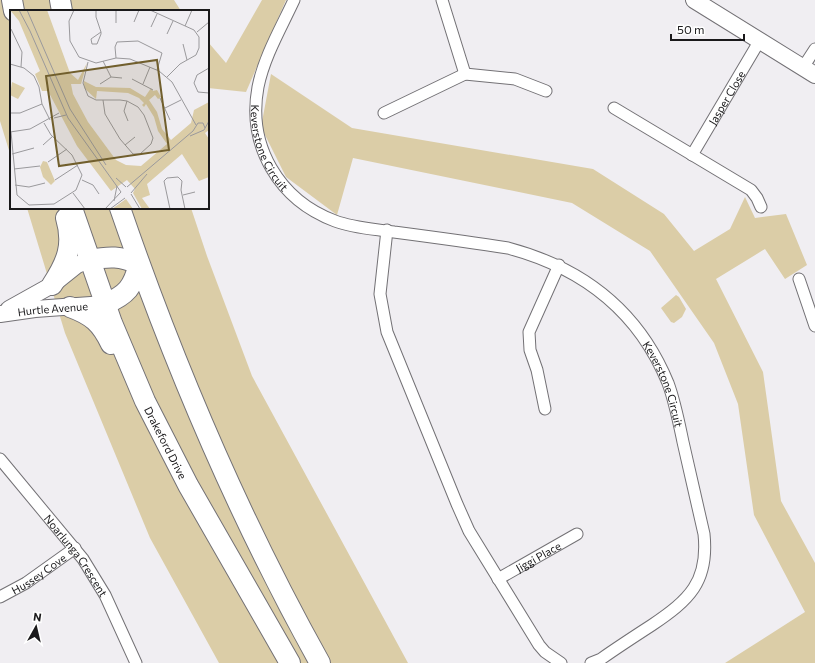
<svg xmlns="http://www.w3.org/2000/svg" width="815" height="663" font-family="Commissioner,sans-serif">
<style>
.green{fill:#dbcda7}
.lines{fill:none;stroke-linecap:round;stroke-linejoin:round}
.street-casing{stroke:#737175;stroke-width:13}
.secondary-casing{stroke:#737175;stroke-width:18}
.highway-casing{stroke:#737175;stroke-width:22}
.street{stroke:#fff;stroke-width:11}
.secondary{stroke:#fff;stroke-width:16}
.highway{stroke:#fff;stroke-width:20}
.labels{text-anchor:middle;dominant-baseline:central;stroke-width:4;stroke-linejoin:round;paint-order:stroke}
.street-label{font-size:11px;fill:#1a191b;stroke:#fff}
.inset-road{fill:none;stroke:#9a999c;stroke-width:1}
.view{fill:#715f2d;fill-opacity:0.15;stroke:#715f2d;stroke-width:2}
.inset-edge{fill:none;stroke:#1a191b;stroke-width:2}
</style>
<rect width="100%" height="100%" fill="#f0eef2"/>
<path class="green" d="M0 0H174L181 11H11V157L0 121Z
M262 0H286L246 92 208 88V42L226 63Z
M271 74 352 128 593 169 664 214 694 251 730 229 745 197 755 218 786 214 807 265 785 279 765 249 716 279 763 372 781 501 815 563V663H725L805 612 754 515 738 404 714 343 650 251 572 203 353 158 337 215 286 177 261 127Z
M27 208H191L207 256 252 376 408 663H219L150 538 65 333Z
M676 295 679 297 686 309 682 317 674 323 671 322 661 308Z"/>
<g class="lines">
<g class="street-casing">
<g id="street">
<path id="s1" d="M294 0C281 28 264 57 258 87 247 146 279 200 335 221 353 228 375 229 394 232 432 237 470 242 508 248 583 268 638 310 668 383 675 402 679 423 683 442 690 473 697 503 704 534 709 582 689 600 652 625 635 636 618 647 601 659L591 663"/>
<path d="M442 0 465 74"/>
<path d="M804 66 815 49"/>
<path d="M614 108 751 190 757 198 761 207"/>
<path d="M384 113 465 74 515 79 546 91"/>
<path id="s2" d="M692 155 760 40"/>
<path d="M387 230 380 294 387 332 457 504 469 531 539 645 545 652 561 663"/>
<path d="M799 279 815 326"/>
<path d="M545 409 537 370 530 350 529 332 559 265"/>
<path id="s3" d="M0 459 83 559 105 595 136 663"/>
<path id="s4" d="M498 579 577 534"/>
<path id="s5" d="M0 597 26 583 75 548"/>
</g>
</g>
<g class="secondary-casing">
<g id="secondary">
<path d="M694 0 815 75"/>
<path d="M9 309 52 285 77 265 89 260"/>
<path id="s6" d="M0 314 35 309 105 304"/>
</g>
</g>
<g class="highway-casing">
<g id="highway">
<path d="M12 0 14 11"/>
<path d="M60 0 62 11"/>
<path id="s7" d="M72 208 112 323 145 401 188 485 290 663"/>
<path d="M120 208C174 365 239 518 320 663"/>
<path d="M89 260C110 256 120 256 139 264"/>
<path d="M52 285C67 262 74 245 66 218"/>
<path d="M105 304C127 295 133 287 139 264"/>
<path d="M70 307C92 315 101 323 111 344"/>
</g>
</g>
<use href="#street" class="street"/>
<use href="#secondary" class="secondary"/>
<use href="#highway" class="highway"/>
</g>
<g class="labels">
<g class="street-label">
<text stroke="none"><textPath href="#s2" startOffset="67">Jasper Close</textPath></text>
<text stroke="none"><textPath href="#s1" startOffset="158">Keverstone Circuit</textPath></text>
<text stroke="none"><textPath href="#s6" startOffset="53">Hurtle Avenue</textPath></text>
<text stroke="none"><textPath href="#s1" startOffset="655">Keverstone Circuit</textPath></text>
<text stroke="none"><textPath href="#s7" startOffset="253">Drakeford Drive</textPath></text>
<text stroke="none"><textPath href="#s3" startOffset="123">Noarlunga Crescent</textPath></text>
<text stroke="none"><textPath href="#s4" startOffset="46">Jiggi Place</textPath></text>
<text stroke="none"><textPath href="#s5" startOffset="45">Hussey Cove</textPath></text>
</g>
</g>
<g transform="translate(10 10)">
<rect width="199" height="199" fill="#f0eef2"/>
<path d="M0 0H37L60 63 68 70 77 53 71 74H61L63 84 78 112 106 150 116 155 131 156 157 134 148 121 144 107 136 94 134 97 132 95 134 93 129 88 118 83 87 81 86 89 74 78V71L86 77 120 78 135 87 141 78 143 81 147 80 151 87 148 89 145 85 139 90 147 102 152 119 161 130 181 113 184 100 199 92V120L195 123 199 129V167L189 171 172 144 137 174 140 185 132 188 140 199H132L123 183 125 179 117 170 101 181 67 136 38 81H32L25 64 30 61 9 11ZM2 72 15 78 8 89 0 85ZM33 151 37 152 45 171 41 175 33 167 30 157ZM116 189 123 199H102Z" fill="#dbcda7"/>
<path class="inset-road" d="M9 0 20 21 58 108 111 182M17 0 60 99 96 155M64 0 59 11 60 31 69 47 86 53 106 48 120 49 149 61 162 72 186 115M86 0V7L91 22V24L87 34H82L81 29 91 22M106 0V13M140 0 184 20 189 27V38L186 45 170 54 157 67M124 12 129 0M175 16 182 0M141 17 147 4M1 19 12 42 11 57M187 22 199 12M157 24 163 11M173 34 177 50M106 48 105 37 107 32 128 31 152 43 147 60M93 51 101 67M78 52 73 73 78 86 86 90H110L117 91 128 97 134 105 143 128 141 134 130 144H123L110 129 95 104 93 90M0 54 14 58 24 66 29 77 32 94 40 110M199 58 187 65 184 73 188 82 199 83M122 69 143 80M90 74 101 67 112 68M133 74 140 57M150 88 160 110M117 91 114 101 118 111M155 98 171 90M0 103H10L32 94M44 108 56 105M0 122 20 119 49 103M1 122 7 185 19 195 44 194 66 180 72 165 62 145 41 125 34 113M180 126 194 120 199 111M33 135 43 126M115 135 125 127M2 144 24 138M38 152 57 139M4 159 30 156M106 168 116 177M45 170 68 155M72 170 83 175 89 184M5 175 19 177 35 173M117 177 183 121 188 113H193L195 118M63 183 75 199M121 183 137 164M121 184 130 199M173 185 185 182M104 191 107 176M95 199 111 182M100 199 115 188M160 199 154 171 157 168 168 167 172 171 171 180 175 199"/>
<path class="view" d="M147 50 159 140 49 156 36 66Z"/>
<rect width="199" height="199" class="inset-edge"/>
</g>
<g transform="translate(36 627) rotate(8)" stroke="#ffffff" stroke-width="3" paint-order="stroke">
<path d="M0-3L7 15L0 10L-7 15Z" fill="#1a191b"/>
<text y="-6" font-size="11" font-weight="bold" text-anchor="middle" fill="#1a191b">N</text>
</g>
<path d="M671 34v6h73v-6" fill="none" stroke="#1a191b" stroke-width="2"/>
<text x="677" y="34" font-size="12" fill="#1a191b" stroke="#ffffff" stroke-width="3" paint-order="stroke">50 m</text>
</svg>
